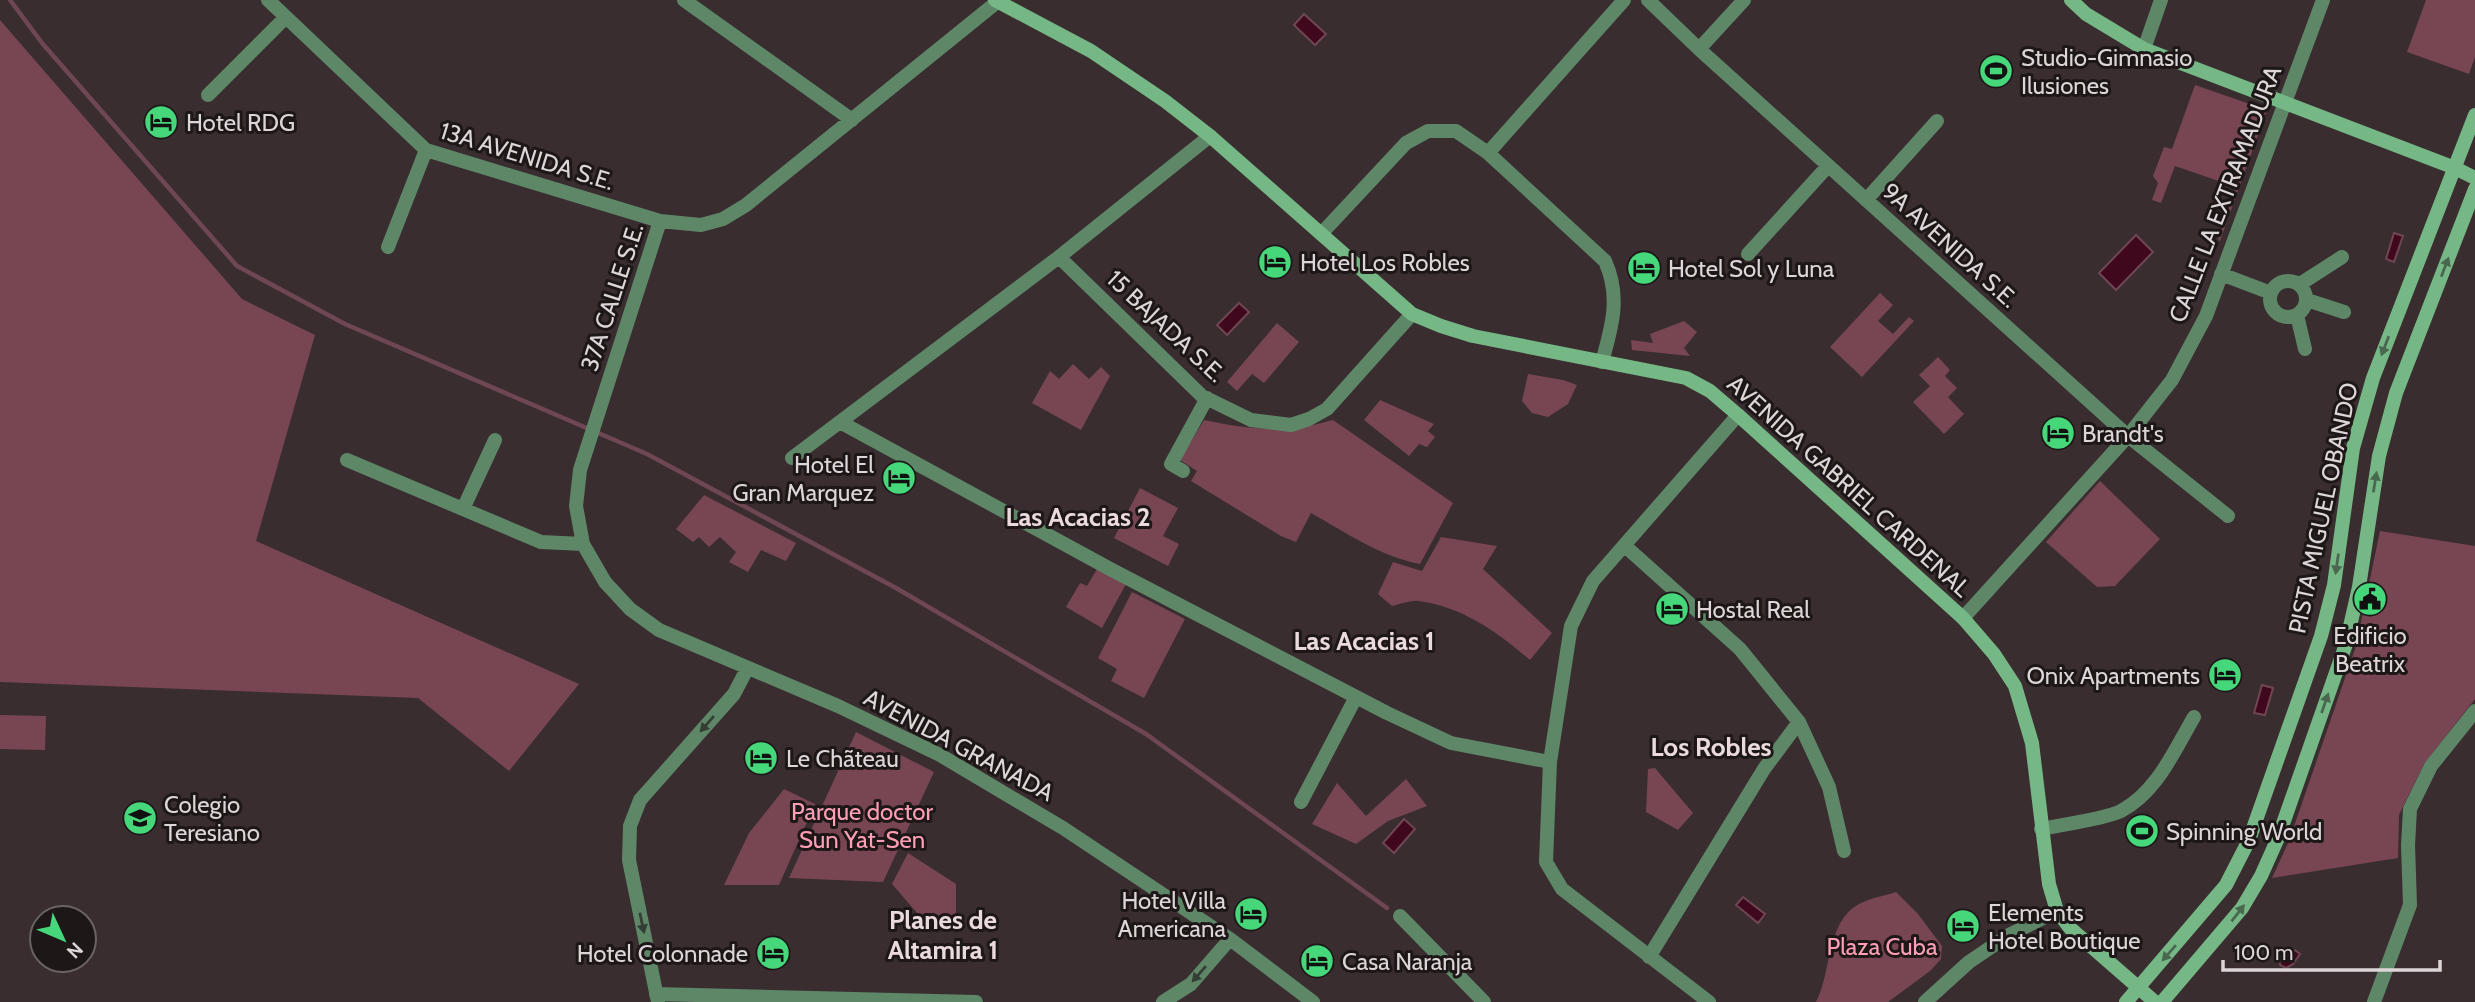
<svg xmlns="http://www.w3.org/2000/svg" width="2475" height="1002" font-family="Cabin,sans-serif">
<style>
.green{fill:#774652}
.water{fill:#40081c;stroke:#6f4654;stroke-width:2}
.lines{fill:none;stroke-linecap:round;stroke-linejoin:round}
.stream{stroke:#6f4654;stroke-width:4.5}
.street{stroke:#5e8768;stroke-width:14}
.secondary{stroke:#75b886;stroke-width:14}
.oneway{fill:#49684f}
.oneway2{fill:#343e34}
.labels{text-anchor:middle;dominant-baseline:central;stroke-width:6;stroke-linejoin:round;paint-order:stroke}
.poi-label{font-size:24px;fill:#ddd5d7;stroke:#1d1718;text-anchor:start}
.street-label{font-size:24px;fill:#ddd5d7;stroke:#1d1718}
.park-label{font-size:24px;fill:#fe9fb6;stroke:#1d1718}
.neighbourhood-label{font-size:26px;font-weight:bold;fill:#eadadd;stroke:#1d1718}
</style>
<rect width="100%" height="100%" fill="#392d30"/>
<path class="green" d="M2426 0H2475V57L2469 74 2407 52Z
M0 20 242 299 315 335 256 541 579 684 509 771 418 698 0 682Z
M2195 85 2267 110 2220 241 2218 240 2236 187 2175 166 2161 203 2152 200 2158 183 2153 176 2164 147 2172 149Z
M1880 293 1893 305 1878 321 1893 334 1909 317 1914 321 1862 377 1830 347Z
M1684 321 1697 332 1684 348 1690 356 1632 350 1631 340 1653 343 1650 334Z
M1277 323 1299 342 1264 383 1252 374 1237 391 1227 382Z
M1938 357 1950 370 1945 376 1957 388 1948 397 1964 414 1944 434 1913 402 1930 386 1919 375Z
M1073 364 1089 379 1101 367 1110 376 1081 430 1032 403 1050 371 1059 379Z
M1528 374 1563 380 1577 385 1568 404 1548 417 1532 413 1522 401Z
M1380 400 1434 424 1428 431 1435 437 1427 447 1419 444 1409 456 1364 420Z
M1204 420C1249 430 1289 433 1333 420L1453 503 1420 564C1381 557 1345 532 1311 513L1296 542 1281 536 1191 481 1197 471 1180 460Z
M2100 481 2160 539 2115 586 2097 587 2046 542Z
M1140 488 1178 508 1163 536 1179 544 1168 566 1114 538Z
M704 495 796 543 786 561 761 550 748 572 729 562 736 552 720 537 709 547 699 537 693 542 676 529Z
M2380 531 2475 546V699L2424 764 2399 815 2398 858 2272 878 2289 841 2356 646Z
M1441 537 1497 546 1483 569 1552 633 1530 660C1497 632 1463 607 1419 601 1411 600 1401 604 1392 606L1378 594 1393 562 1422 571Z
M1097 569 1126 584 1102 628 1066 607 1080 583 1087 586Z
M1132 592 1185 619 1144 698 1111 681 1117 669 1098 658Z
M0 715 46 716 45 750 0 749Z
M856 732 934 772 883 882 789 878Z
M1655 768 1693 813 1678 830 1646 812 1648 769Z
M1406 779 1427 806 1388 821 1356 844 1312 824 1337 783 1366 816Z
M784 789 815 804 779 885H724L749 833Z
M908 853 956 884V926L930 928 892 884Z
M1896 892 1918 914 1942 946 1941 959 1930 971 1888 1002H1816C1832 971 1826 922 1859 904 1870 898 1884 896 1896 892Z"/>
<path class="water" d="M1304 14 1326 34 1315 45 1294 25Z
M2394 233 2403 236 2394 262 2386 259Z
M2136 235 2153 252 2116 290 2099 273Z
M1239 303 1249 312 1227 335 1217 325Z
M2262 685 2273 688 2265 715 2254 713Z
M1404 819 1415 829 1394 853 1383 843Z
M1743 897 1765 914 1758 923 1736 905Z
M2295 950 2300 954 2293 964 2286 968 2280 965V956L2288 957Z"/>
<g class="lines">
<path class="stream" d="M10 0 42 43 237 266 345 324 647 454 896 588 1146 734 1387 908"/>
<path class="street" d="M268 0 426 150 660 221 701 225 723 219 746 205 997 2
M684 0 852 120
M1648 0 1699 49 2128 436 2228 516
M1699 49 1744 0
M2144 49 2161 0
M208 95 286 17
M1488 153 1624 0
M1866 200 1937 121
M660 221 580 470 576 506 583 544 605 582 630 609 659 630 838 706 940 755 1063 828 1230 939 1313 1002
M1321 234 1406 143 1428 131H1456L1488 153 1605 261C1621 296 1612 327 1602 362
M388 247 426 150
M1748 254 1828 166
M1059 257 1202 396 1251 420 1291 425 1309 419 1327 409 1412 314
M2221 274 2271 293
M2270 299a18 18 0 1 1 36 0a18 18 0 1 1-36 0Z
M2300 284 2342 257
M2307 300 2344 312
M2297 315 2305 349
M840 422 1112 570 1387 713 1451 743 1550 762
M792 458 1059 257 1210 136
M347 460 541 542 583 544
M1183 471 1171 464 1207 398
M463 509 495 440
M1625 546 1740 649 1799 722 1764 769 1649 957
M1963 618 2128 436 2172 380 2206 316 2323 0
M1799 722 1829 787 1844 851
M1301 802 1356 697
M2041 829C2060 825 2105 819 2121 811 2157 792 2174 751 2194 717
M1400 916 1484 1002
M656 994 976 1002
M658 1002 629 860 630 826 640 800 734 694 747 669
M1163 1002 1191 984 1230 939
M1709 1002 1562 889 1546 862 1550 762 1571 626 1593 581 1738 415
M1925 1002 1969 962 2009 935 2057 911
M2374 1002 2410 905 2408 845 2410 809 2431 766 2475 711"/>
<path class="secondary" d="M995 0 1091 51 1165 101 1210 136 1412 314 1441 326 1473 336 1686 378 1710 391 1738 415 1963 618 1994 654 2015 686 2032 743 2049 884 2057 911 2070 928 2155 1002
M2071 0 2086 14 2144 49 2455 168 2475 178
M2126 1002 2226 885 2249 840 2321 636 2334 585 2353 448 2373 378 2475 115
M2162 1002 2242 908 2261 876 2278 838 2346 644 2359 587 2379 456 2396 393 2475 189"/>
</g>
<defs><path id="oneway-solid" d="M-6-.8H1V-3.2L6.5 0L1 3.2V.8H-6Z" transform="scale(1.75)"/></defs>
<g class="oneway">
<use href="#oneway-solid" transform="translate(2445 267) rotate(-69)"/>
<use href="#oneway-solid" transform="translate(2385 346) rotate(111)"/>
<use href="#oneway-solid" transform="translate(2375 482) rotate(-81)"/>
<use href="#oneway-solid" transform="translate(2337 564) rotate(98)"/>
<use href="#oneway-solid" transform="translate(2325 703) rotate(-71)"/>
<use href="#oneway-solid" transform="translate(2238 913) rotate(-52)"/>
<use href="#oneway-solid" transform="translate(2169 953) rotate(131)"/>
</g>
<g class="oneway2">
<use href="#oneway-solid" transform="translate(707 724) rotate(131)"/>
<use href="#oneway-solid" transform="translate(642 923) rotate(78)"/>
<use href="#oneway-solid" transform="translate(1199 974) rotate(131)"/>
</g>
<defs>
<g id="stadium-disc" transform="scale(1.75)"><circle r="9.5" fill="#45d77a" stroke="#1d1718"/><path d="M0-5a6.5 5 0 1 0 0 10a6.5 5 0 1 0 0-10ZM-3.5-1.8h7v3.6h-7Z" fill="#111"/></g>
<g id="hotel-disc" transform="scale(1.75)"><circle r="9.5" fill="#45d77a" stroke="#1d1718"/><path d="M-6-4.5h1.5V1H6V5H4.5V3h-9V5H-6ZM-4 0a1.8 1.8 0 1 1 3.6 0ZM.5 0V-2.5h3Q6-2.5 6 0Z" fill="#111"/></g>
<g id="civic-disc" transform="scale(1.75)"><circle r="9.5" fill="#45d77a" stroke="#1d1718"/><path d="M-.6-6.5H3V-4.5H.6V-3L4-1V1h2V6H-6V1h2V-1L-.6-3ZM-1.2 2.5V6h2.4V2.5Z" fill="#111"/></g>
<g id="school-disc" transform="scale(1.75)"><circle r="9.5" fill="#45d77a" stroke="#1d1718"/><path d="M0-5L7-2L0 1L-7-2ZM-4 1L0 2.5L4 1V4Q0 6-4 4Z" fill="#111"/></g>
</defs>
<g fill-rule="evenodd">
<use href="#stadium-disc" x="1996" y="71"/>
<use href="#hotel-disc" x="161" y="122"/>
<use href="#hotel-disc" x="1275" y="262"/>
<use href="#hotel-disc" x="1644" y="268"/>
<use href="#hotel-disc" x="2058" y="433"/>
<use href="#hotel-disc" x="899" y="478"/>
<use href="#civic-disc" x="2370" y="599"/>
<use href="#hotel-disc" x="1672" y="609"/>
<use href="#hotel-disc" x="2225" y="675"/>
<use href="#hotel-disc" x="761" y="758"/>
<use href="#school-disc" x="140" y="818"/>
<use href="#stadium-disc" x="2142" y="831"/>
<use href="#hotel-disc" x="1251" y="914"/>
<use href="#hotel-disc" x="1963" y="926"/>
<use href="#hotel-disc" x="773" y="953"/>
<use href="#hotel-disc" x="1317" y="961"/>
</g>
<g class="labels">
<g class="poi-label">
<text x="2021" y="57">Studio-Gimnasio<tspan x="2021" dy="28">Ilusiones</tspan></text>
<text x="186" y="122">Hotel RDG</text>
<text x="1300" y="262">Hotel Los Robles</text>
<text x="1668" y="268">Hotel Sol y Luna</text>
<text x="2082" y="433">Brandt's</text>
<text x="874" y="464" text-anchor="end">Hotel El<tspan x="874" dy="28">Gran Marquez</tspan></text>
<text x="1696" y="609">Hostal Real</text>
<text x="2370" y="635" text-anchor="middle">Edificio<tspan x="2370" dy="28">Beatrix</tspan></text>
<text x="2200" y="675" text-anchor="end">Onix Apartments</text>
<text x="786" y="758">Le Chãteau</text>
<text x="164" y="804">Colegio<tspan x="164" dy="28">Teresiano</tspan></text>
<text x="2166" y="831">Spinning World</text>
<text x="1226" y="900" text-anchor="end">Hotel Villa<tspan x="1226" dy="28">Americana</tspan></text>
<text x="1988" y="912">Elements<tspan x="1988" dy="28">Hotel Boutique</tspan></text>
<text x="748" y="953" text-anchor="end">Hotel Colonnade</text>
<text x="1342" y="961">Casa Naranja</text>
</g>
<g class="street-label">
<text transform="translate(527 156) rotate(17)">13A AVENIDA S.E.</text>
<text transform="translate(2225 194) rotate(-69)">CALLE LA EXTRAMADURA</text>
<text transform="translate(1950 245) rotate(42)">9A AVENIDA S.E.</text>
<text transform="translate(612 297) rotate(-72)">37A CALLE S.E.</text>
<text transform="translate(1166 326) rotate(43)">15 BAJADA S.E.</text>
<text transform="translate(1849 486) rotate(42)">AVENIDA GABRIEL CARDENAL</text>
<text transform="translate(2323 508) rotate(-78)">PISTA MIGUEL OBANDO</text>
<text transform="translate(959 745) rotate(28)">AVENIDA GRANADA</text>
</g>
<g class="park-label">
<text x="862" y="811">Parque doctor<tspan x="862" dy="28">Sun Yat-Sen</tspan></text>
<text x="1882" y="946">Plaza Cuba</text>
</g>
<g class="neighbourhood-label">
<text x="1078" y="517">Las Acacias 2</text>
<text x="1364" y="641">Las Acacias 1</text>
<text x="1711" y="747">Los Robles</text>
<text x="943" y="920">Planes de<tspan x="943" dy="30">Altamira 1</tspan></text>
</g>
</g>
<g transform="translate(63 939) rotate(134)"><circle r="33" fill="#1d1718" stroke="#6a6364" stroke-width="2"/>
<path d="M0-5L12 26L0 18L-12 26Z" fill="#45d77a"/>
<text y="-10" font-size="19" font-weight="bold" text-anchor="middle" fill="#ddd5d7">N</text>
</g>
<path d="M2223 960v10h217v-10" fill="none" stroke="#ddd5d7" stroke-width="3.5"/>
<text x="2234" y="960" font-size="21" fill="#ddd5d7" stroke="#1d1718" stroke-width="5" paint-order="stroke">100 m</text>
</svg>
